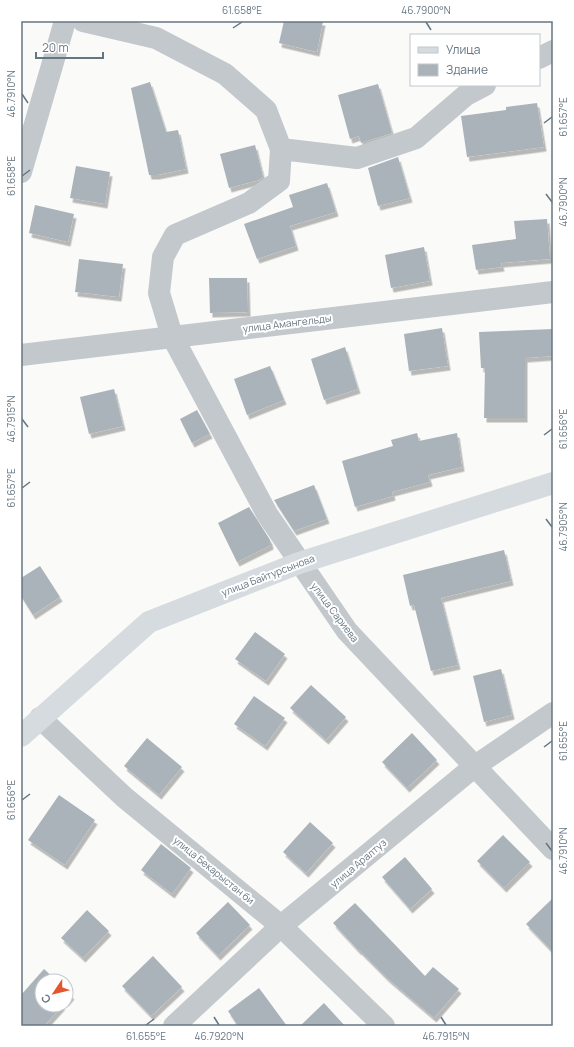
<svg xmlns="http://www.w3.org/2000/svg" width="574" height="1047" font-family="Manrope,sans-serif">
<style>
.building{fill:#aab3b9;filter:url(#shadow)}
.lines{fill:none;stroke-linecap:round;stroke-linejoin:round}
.street{stroke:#c3c8cc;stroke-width:22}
.secondary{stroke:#d6dbdf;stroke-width:22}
.ticks{fill:none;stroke:#657683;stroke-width:1.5}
.labels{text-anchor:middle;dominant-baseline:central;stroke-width:4;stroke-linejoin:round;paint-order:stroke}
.street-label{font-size:10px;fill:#657683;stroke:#fff}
.neatline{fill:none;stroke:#657683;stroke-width:1.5}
.ticks-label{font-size:10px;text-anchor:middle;fill:#657683}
</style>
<defs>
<filter id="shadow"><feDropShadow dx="2.5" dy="4.5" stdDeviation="0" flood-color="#0004"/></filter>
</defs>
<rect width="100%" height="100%" fill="#fafaf8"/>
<path class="building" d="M284 21H323L317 52 279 43Z
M150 82 166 132 178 130 186 169 157 175H149L131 88Z
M378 84 392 133 361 143 359 136 350 139 338 95Z
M537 103 544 147 467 157 461 116 506 110V107Z
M255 145 263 177 259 180 229 188 220 154Z
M398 157 410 198 378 206 368 168Z
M76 166 110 172 105 204 70 198Z
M327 183 336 212 290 226 296 246 257 259 244 224 293 207 289 195Z
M35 205 74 214 68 242 29 233Z
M547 219 550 259 501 263 502 267 476 270 472 245 516 239 514 221Z
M424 247 430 281 391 288 385 255Z
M79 259 123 264 119 297 75 292Z
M209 278H247L248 312 210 313Z
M442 328 448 366 409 371 404 334Z
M553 329V356L525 358V418H484L485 368H481L479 332Z
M345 347 358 389 324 400 311 359Z
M270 366 284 400 247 415 234 379Z
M114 389 123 426 89 434 80 397Z
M197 410 210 434 192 443 180 419Z
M417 433 419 441 457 433 462 467 428 475 430 482 392 492 393 496 355 507 342 461 393 446 391 440Z
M314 485 327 519 294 531 274 500Z
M249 507 270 540 271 545 237 562 218 523Z
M504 550 511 581 441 598 458 665 431 671 414 605 410 606 403 575Z
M40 566 60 597 33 615 21 596V578Z
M255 632 285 654 266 681 235 659Z
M501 669 512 715 484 722 473 676Z
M311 685 346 717 326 740 290 708Z
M254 696 285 718 265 746 234 724Z
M412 733 437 760 407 788 382 762Z
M147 738 182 767 159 795 124 766Z
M59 795 95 820 65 865 28 840Z
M310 822 333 843 306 873 283 852Z
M503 835 530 862 504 888 477 861Z
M161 844 191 868 172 894 141 870Z
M405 857 432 889 410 909 382 877Z
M553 898V952L526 924Z
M228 902 250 925 218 956 196 933Z
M355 903 425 976 433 967 459 989 434 1018 387 978 359 950V951L333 923Z
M87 910 109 931 83 958 61 938Z
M153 956 182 987 151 1016 122 986Z
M44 969 57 981H42V1005H63L44 1026H21V995Z
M259 988 287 1026H238L228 1011Z
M66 990 72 995 66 1002Z
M324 1003 345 1026H300Z"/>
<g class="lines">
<path class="street" d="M83 21 156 38 225 74 266 110 281 149 279 181 249 203 175 235 163 257 159 293 172 336 267 514 347 631 553 849
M539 58 553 51
M281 149 357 158 416 138 466 95 485 85
M21 172 65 21
M21 355 553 292
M40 718 124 797 281 926 384 1026
M174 1026 281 926 475 766 553 713"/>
<path class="secondary" d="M21 736 149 622 299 563 553 483"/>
</g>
<path class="ticks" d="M426 22 431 30M233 28 242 22M22 94 28 103M544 123 552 117M22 176 30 170M546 194 552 202M22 419 28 427M544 435 552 429M22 488 30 482M546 519 552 527M544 747 552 741M22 800 30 794M546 843 552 851M214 1017 219 1025M441 1017 446 1025M146 1025 154 1019"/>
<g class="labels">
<g class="street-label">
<text transform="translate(287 323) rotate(-7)">улица Амангельды</text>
<text transform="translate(268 575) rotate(-21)">улица Байтурсынова</text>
<text transform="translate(335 612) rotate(53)">улица Сариева</text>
<text transform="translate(358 863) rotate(-40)">улица Аралтуз</text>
<text transform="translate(214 870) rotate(39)">улица Бекарыстан би</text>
</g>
</g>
<rect width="574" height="1047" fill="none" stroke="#ffffff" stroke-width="44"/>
<rect x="410" y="34" width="130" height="52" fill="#ffffff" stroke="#c1c8cd"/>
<rect x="418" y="47" width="20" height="6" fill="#d6dbdf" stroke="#c1c8cd"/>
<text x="446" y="54" font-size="12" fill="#657683">Улица</text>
<rect x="418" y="64" width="20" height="12" fill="#aab3b9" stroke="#c1c8cd"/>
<text x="446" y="74" font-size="12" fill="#657683">Здание</text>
<g transform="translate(54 993) rotate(235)"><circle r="19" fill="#ffffff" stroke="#c1c8cd"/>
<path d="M0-3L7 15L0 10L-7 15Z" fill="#e4572e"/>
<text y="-6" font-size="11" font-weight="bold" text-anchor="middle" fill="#657683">С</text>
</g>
<path d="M36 52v6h67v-6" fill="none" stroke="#657683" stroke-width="2"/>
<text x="42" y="52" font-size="12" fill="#657683" stroke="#ffffff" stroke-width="3" paint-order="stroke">20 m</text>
<rect x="22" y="22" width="530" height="1003" class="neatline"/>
<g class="ticks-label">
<text x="242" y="14">61.658°E</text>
<text x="426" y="14">46.7900°N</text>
<text transform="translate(11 94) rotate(-90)" y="4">46.7910°N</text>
<text transform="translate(563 117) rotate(-90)" y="4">61.657°E</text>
<text transform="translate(11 176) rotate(-90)" y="4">61.658°E</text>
<text transform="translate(563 202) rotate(-90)" y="4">46.7900°N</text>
<text transform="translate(11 419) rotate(-90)" y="4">46.7915°N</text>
<text transform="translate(563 429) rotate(-90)" y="4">61.656°E</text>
<text transform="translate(11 488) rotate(-90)" y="4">61.657°E</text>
<text transform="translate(563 527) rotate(-90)" y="4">46.7905°N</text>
<text transform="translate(563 741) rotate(-90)" y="4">61.655°E</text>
<text transform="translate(11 800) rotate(-90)" y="4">61.656°E</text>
<text transform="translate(563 851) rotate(-90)" y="4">46.7910°N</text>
<text x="146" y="1040">61.655°E</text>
<text x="219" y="1040">46.7920°N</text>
<text x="446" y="1040">46.7915°N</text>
</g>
</svg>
